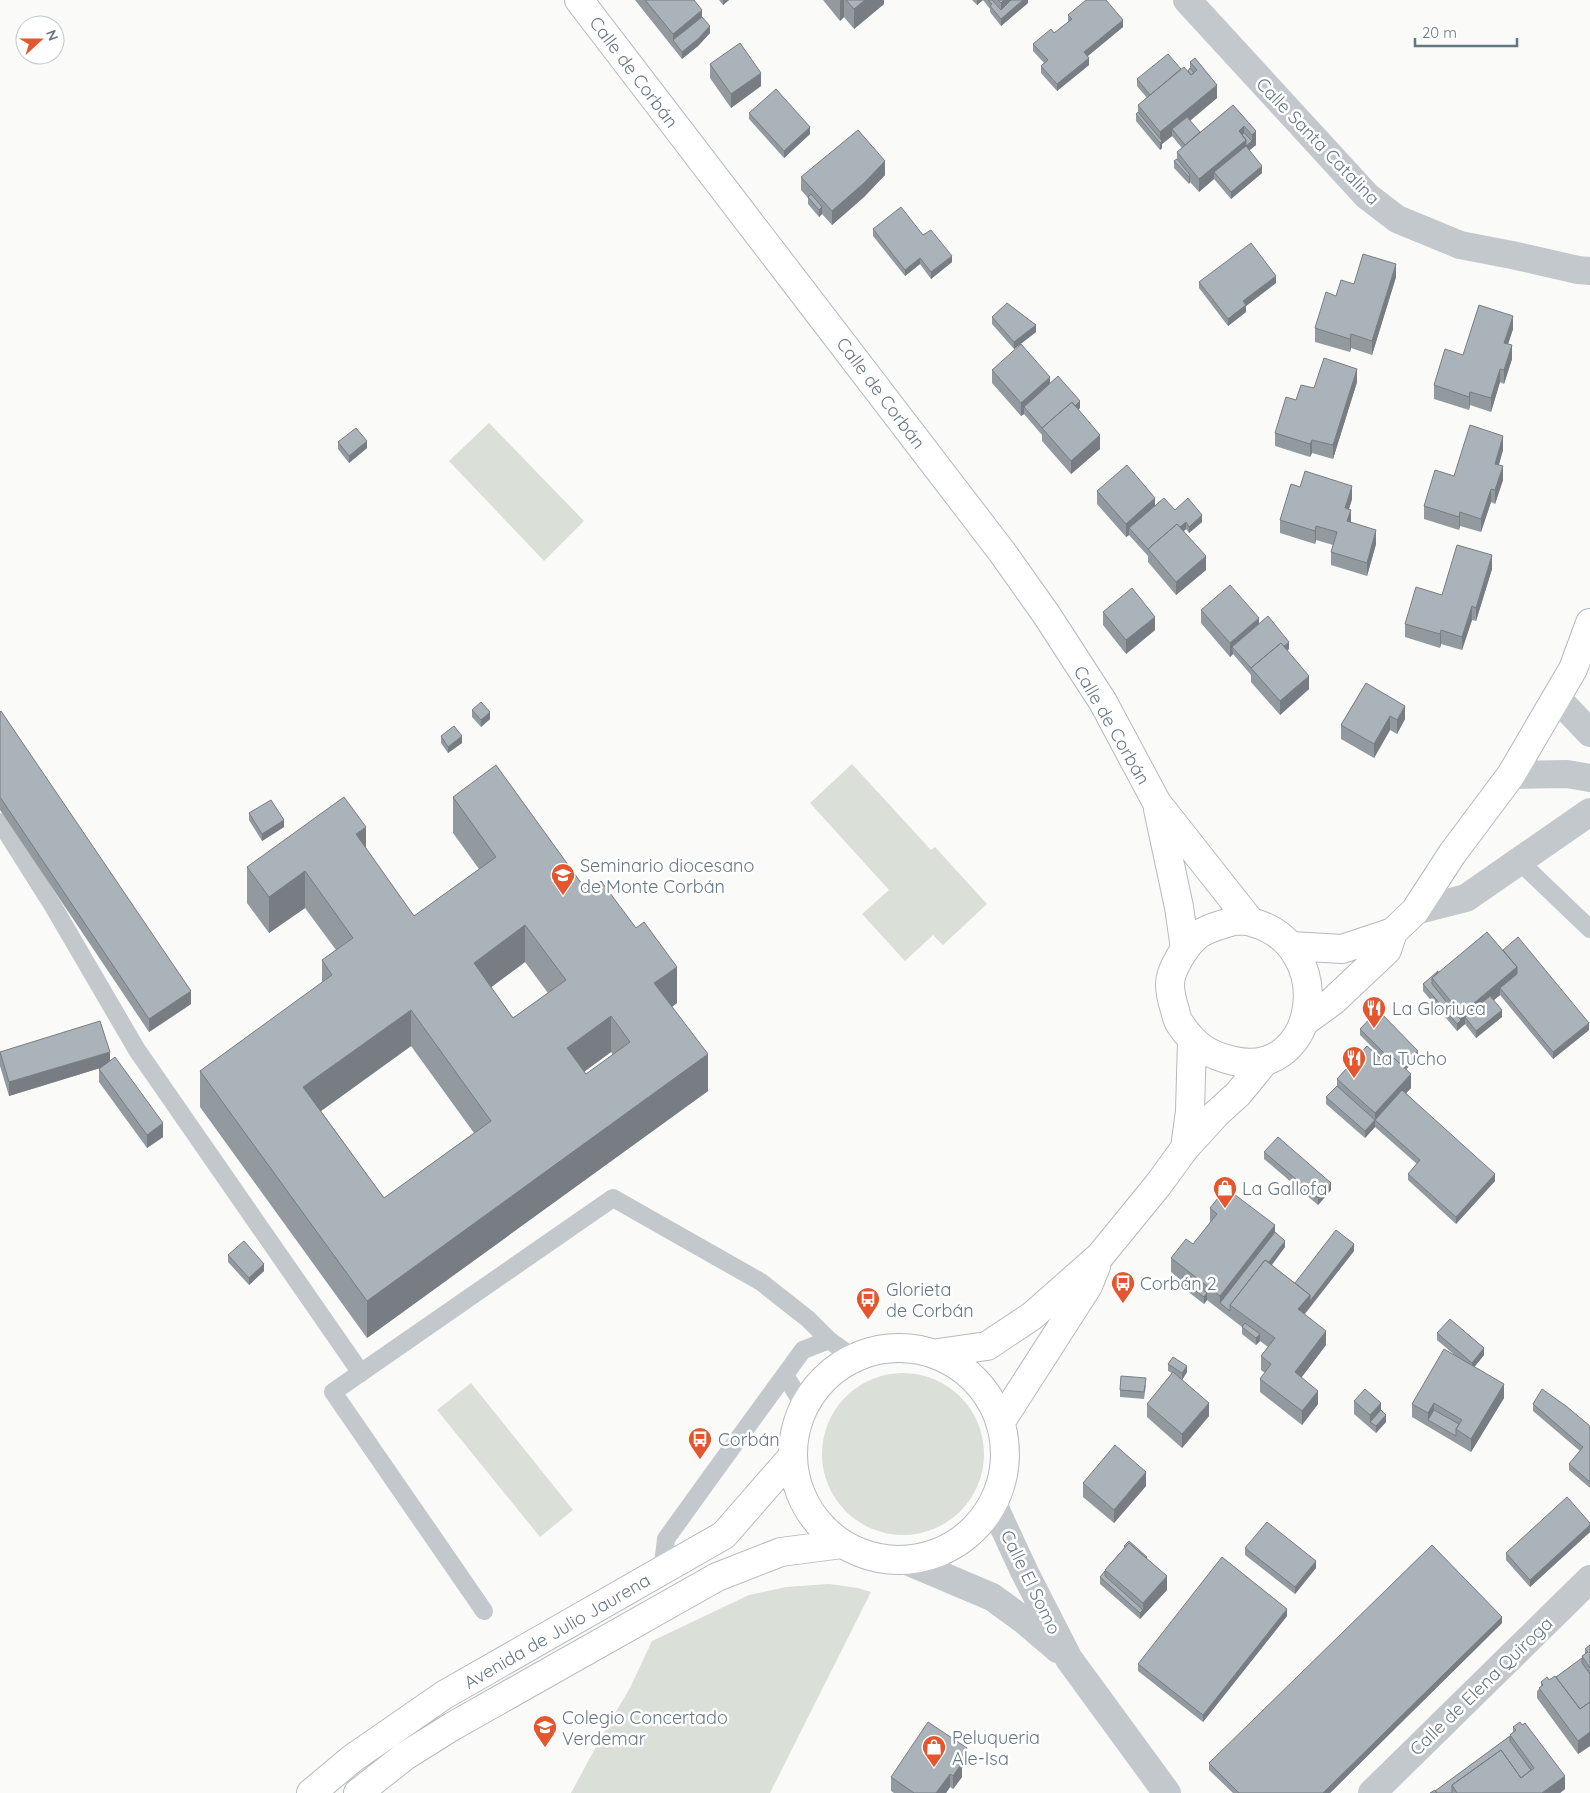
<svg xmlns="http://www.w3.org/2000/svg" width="1590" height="1793" font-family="Quicksand,sans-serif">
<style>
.green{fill:#dadfd7}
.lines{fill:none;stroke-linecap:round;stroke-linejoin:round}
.secondary-casing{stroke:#b3babf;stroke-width:30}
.primary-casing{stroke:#b5babe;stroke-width:30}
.lane{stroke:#c3c8cc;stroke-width:18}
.street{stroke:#c3c8cc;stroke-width:28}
.secondary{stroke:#fff;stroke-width:28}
.primary{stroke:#fff;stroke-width:28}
.wall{fill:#929a9f;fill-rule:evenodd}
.shaded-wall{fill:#777d82}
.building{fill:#aab3b9;stroke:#777d82;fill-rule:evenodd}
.labels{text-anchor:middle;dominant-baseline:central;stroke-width:5;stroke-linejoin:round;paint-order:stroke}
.street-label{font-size:18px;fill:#657683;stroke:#fff}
.poi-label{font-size:18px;fill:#657683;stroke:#fff;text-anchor:start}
</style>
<rect width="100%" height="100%" fill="#fafaf8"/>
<path class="green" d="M489 423 584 521 544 561 449 461Z
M852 764 931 850 935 847 987 904 943 945 933 935 905 961 862 914 889 890 810 803Z
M822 1454a81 81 0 1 1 162 0a81 81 0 1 1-162 0Z
M471 1383 573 1510 540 1537 437 1410Z
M829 1584 858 1588 871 1592 770 1793H571L604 1732 630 1688 652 1641 749 1595 786 1587Z"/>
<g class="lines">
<g class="secondary-casing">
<path id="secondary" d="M579 0 1002 552 1046 614 1103 702 1157 803 1250 921
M1158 809 1179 907 1185 949
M1291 946 1342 949 1393 932 1415 911 1452 854 1511 775 1573 669 1590 623
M1304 1022 1333 1001 1387 950 1393 932"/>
</g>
<g class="primary-casing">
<path id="primary" d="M1233 921C1239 921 1246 920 1251 922 1339 945 1318 1080 1234 1061 1208 1055 1195 1046 1180 1024 1177 1020 1176 1015 1175 1010 1172 1001 1170 992 1170 984 1170 970 1186 944 1198 935 1207 928 1221 925 1233 921Z
M1185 1148 1190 1111 1192 1041
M793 1454a106 106 0 1 1 212 0a106 106 0 1 1-212 0Z
M938 1353 987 1346 1032 1316 1100 1256 1158 1185 1185 1148 1216 1114 1238 1094 1265 1061
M1000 1423 1088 1286 1096 1266
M311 1793 353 1758 444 1695 724 1535 792 1457
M358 1793 405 1756 453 1726 717 1577 781 1552 842 1544"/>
</g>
<path class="lane" d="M0 822 53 906 137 1050 361 1373
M1519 861 1590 929
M785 1375 804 1406
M662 1572 666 1539 712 1475 803 1350 829 1340
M484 1611 333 1392 613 1198 761 1282 808 1319 829 1340 854 1358"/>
<path class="street" d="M1187 0 1367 196 1397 219 1460 245 1512 255 1578 270 1590 271
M1557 698 1590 733
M1511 775 1567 774 1590 778
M1415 911 1466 898 1590 812
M993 1504 1024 1571 1069 1659 1167 1793
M907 1561 992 1597 1025 1621 1058 1649
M1372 1793 1590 1579"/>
<use href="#secondary" class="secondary"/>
<use href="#primary" class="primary"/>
</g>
<path class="wall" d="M635 0H694L710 33 698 46 682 59Z
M719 0H729L723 5Z
M823 0H884V4L854 29 844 17 840 21Z
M972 0H983L977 5Z
M983 0H1028V3L1001 26 990 12V9Z
M1068 15 1123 27 1088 56 1089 65 1057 91 1041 73V66L1044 63 1033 51V44L1054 33 1068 22Z
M1195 58 1217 98 1190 121 1200 132 1233 105 1256 131V145L1249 150 1262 173 1231 199 1214 179 1199 192 1190 182 1189 184 1174 168V161L1177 159V152L1182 148 1172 136 1162 144V148L1160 150 1136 121V114L1138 112V105L1147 98 1137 86V79L1188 71 1190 68V62Z
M710 64 761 86 731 108 710 78Z
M749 113 810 134 784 158 749 119Z
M885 175 864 197 832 225 822 214 819 217 808 204V198L801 190V177Z
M873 229 923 235 952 262 931 279 920 264 905 276 873 236Z
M1396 277 1372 355 1351 348 1350 352 1315 342V328L1336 296 1354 284Z
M1199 282 1276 283 1246 306V312L1228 326 1199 288Z
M992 317 1036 332 1014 349 992 324Z
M1513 329 1508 344 1512 359 1504 384 1500 382 1491 412 1470 405 1469 410 1434 399V385L1463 355Z
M992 370 1050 384 1080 408 1078 410 1100 449 1071 474 1042 441V435L1024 414 1021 416 992 383Z
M1357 382 1333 459 1312 453 1310 457 1275 446V433L1296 400 1314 388Z
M338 442 367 448 349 463 338 449Z
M1503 450 1499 465 1503 480 1495 504 1491 502 1481 532 1460 526 1459 530 1424 519V506L1454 476Z
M1300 487 1352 499 1349 509 1351 522 1376 544 1367 576 1331 565V552L1333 545 1316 540 1315 544 1280 533V520Z
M1097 491 1175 510 1202 522 1189 533 1186 529 1184 531 1206 570 1176 595 1148 562V556L1129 535 1126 537 1097 504Z
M1492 569 1476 621 1472 620 1462 650 1441 644 1440 648 1405 637V624L1442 595Z
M1201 610 1259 624 1289 649 1287 650 1309 689 1280 715 1251 682V675L1233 654 1230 657 1201 623Z
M1103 612 1155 630 1126 654 1103 625Z
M1366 683 1405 719 1397 734 1390 730 1374 758 1341 739V725Z
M472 710 490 719 481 727 472 717Z
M0 712 191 1004 149 1032 0 810Z
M441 736 462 743 448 753 441 743Z
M453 797 587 891 677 1003 672 1007 708 1091 367 1338 200 1107V1071L322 983V960L336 950 305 908 269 933 247 903V867L366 849 414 916 479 869 453 833ZM525 962 548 993 513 1018 491 987ZM411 1046 474 1133 384 1198 321 1111ZM611 1052 613 1055 586 1074 584 1072Z
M249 813 284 827 262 841 249 820Z
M1503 950 1589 1030 1553 1059 1500 995 1494 1000 1502 1017 1476 1038 1465 1024 1457 1031 1423 991V984L1438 972Z
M1360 1029 1418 1058 1406 1069 1411 1088 1406 1093 1495 1181 1456 1224 1408 1180V1174L1417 1164 1375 1127 1365 1138 1326 1104V1097L1337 1086V1079L1349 1066V1065H1388L1389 1064 1360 1035Z
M0 1052 110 1061 163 1137 147 1148 99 1082V1069L100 1068 9 1096 0 1066Z
M1264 1152 1331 1190 1318 1205 1264 1159Z
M1210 1208 1275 1232 1285 1247 1272 1265 1295 1283 1354 1251 1305 1314 1326 1345 1301 1378 1318 1404 1302 1425 1260 1392V1379L1265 1373 1261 1370V1356L1268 1347 1260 1341 1256 1345 1242 1334V1327L1207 1300 1204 1304 1182 1287V1281L1171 1272V1258L1193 1244 1210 1222Z
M228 1255 264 1271 249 1285 228 1262Z
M1437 1333 1484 1355 1474 1367 1504 1398 1471 1452 1412 1417V1404L1457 1357 1437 1340Z
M1168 1364 1187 1372 1182 1380 1209 1416 1182 1448 1147 1417V1404L1172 1373 1168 1371Z
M1146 1385 1144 1399 1120 1397V1390Z
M1354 1401 1381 1410 1386 1422 1376 1433 1354 1414Z
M1533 1404 1590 1426V1488L1569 1470V1464L1580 1451 1533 1411Z
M1083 1483 1146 1486 1114 1523 1083 1497Z
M1590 1523V1532L1530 1587 1506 1560V1553Z
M1124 1546 1147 1559 1167 1590 1140 1619 1100 1584V1577L1105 1571V1570L1124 1548Z
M1245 1548 1316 1568 1295 1594 1245 1555Z
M1287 1616 1203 1722 1138 1671V1664Z
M1502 1623 1330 1793H1233L1209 1770V1763Z
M1590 1645V1746L1578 1754 1537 1698V1691L1541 1687V1682L1549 1680 1556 1677 1582 1658V1656L1585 1654V1649Z
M1513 1727 1565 1789 1560 1793H1430L1435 1791 1510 1736V1735L1513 1732Z
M967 1761 962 1768V1777L953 1789 950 1787 946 1793H894L891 1791V1777Z"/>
<path class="shaded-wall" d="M723 0H729L723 5Z
M841 0H844V17L840 21V1Z
M865 0H884V4L854 29V9Z
M977 0H983L977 5Z
M1004 0H1019L1001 16V3Z
M1023 0H1028V3L1001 26V19Z
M702 10V24L673 40V34Z
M1123 20V27L1084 59V52Z
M710 26V33L698 46 682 59V52Z
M1089 58V65L1057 91V84Z
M761 73V86L731 108V94Z
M1217 85V98L1175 133 1172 129V136L1162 144V148L1160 150V132Z
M1244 126V140L1239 131Z
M810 127V134L784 158V151Z
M1256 131V145L1218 176 1214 172V179L1199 192V179L1246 140 1252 141V135Z
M885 161V175L864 197 832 225V211Z
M1262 166V173L1231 199V192Z
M1190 175V182L1189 184V177Z
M822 207V214L819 217V210Z
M952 256V262L931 279V272Z
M920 258V264L905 276V270Z
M1396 264V277L1372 355V341Z
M1276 276V283L1246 306V312L1228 326V319L1243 301Z
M1513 316V329L1504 356V343Z
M1036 325V332L1014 349V342Z
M1351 334V348L1350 352V339Z
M1512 345V359L1504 384V370Z
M1357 369V382L1333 459V445Z
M1500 369V382L1491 412V398Z
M1050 377V391L1024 407V414L1021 416V403Z
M1470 392V405L1469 410V397Z
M1080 401V408L1049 435 1046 432Z
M1100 435V449L1071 474V461Z
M1503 436V450L1495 477V464Z
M1312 440V453L1310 457V444Z
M367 441V448L349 463V456Z
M1503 466V480L1495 504V490Z
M1352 486V499L1345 522V508Z
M1491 489V502L1481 532V519Z
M1155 498V512L1129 528V535L1126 537V524Z
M1351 510V524L1347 521Z
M1460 512V526L1459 530V517Z
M1202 515V522L1189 533V527Z
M1186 522V529L1154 557 1151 553Z
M1316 526V540L1315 544V531Z
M1376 530V544L1367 576V563Z
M1492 555V569L1476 621V608Z
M1206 556V570L1176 595V582Z
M1472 606V620L1462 650V637Z
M1155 617V630L1126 654V640Z
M1259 618V631L1232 647 1233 654 1230 657V643Z
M1441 630V644L1440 648V634Z
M1289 642V649L1258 676 1254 672Z
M1309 676V689L1280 715V701Z
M1405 706V719L1397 734V720Z
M490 712V719L481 727V720Z
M1390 716V730L1374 758V744Z
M462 736V743L448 753V747Z
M284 820V827L262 841V834Z
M366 827V863L356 834Z
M305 871V908L269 933V897Z
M525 925V962L474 1000V963Z
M677 967V1003L654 1020V983Z
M1517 967V981L1500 988V995L1468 1022 1465 1017V1024L1457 1031V1024L1461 1020V1014Z
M191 991V1004L149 1032V1019Z
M411 1010V1046L303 1124V1087Z
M1502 1010V1017L1476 1038V1031Z
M611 1016V1052L567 1084V1048Z
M1589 1023V1030L1553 1059V1052Z
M1418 1051V1058L1400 1075V1069Z
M110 1052V1065L9 1096V1082Z
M708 1054V1091L367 1338V1301Z
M1411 1074V1088L1379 1123 1375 1120V1127L1365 1138V1131L1375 1120V1113Z
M163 1123V1137L147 1148V1135Z
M1495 1174V1181L1456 1224V1217Z
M1331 1183V1190L1318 1205V1198Z
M1275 1225V1239L1220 1303V1296Z
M1285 1241V1247L1237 1310 1234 1307Z
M1354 1244V1251L1298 1322V1309Z
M264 1264V1271L249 1285V1278Z
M1207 1293V1300L1204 1304V1297Z
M1326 1331V1345L1295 1386V1372Z
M1260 1334V1341L1256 1345V1338Z
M1484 1348V1355L1472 1370V1363Z
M1187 1366V1372L1182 1380V1373Z
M1504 1384V1398L1471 1452V1439Z
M1318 1391V1404L1302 1425V1411Z
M1209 1403V1416L1182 1448V1434Z
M1381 1403V1417L1370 1422V1415Z
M1434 1403V1417L1428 1420V1413Z
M1386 1415V1422L1376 1433V1426Z
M1146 1472V1486L1114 1523V1510Z
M1590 1525V1532L1530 1587V1580Z
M1316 1561V1568L1295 1594V1587Z
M1167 1576V1590L1140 1619V1613L1143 1610V1603Z
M1287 1609V1616L1203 1722V1715Z
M1502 1617V1623L1330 1793H1323Z
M1590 1732V1746L1578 1754V1741Z
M967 1748V1761L962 1768V1777L953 1789V1776L958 1761Z
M950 1774V1787L946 1793H936Z
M1565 1776V1789L1560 1793H1542Z"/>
<path class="building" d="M645 0H694L702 10 673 34Z
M846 0H865L854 9Z
M988 0H992L1001 10 1011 0H1023L1001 19 990 6 992 4Z
M998 0H1004L1001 3Z
M1086 0H1106L1123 20 1084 52 1089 58 1057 84 1041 66 1048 60 1033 44 1051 29 1054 33 1072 19 1068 15Z
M702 17 710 26 698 39 682 52 673 40Z
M740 43 761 73 731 94 710 64Z
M1168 54 1181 69 1150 95 1137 79Z
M1195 58 1217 85 1160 132 1138 105 1184 67 1191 75 1197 70 1190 62Z
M1190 68 1194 73 1191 75 1188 71Z
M776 89 810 127 784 151 749 113Z
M1233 105 1256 131 1252 135 1244 126 1239 131 1246 140 1199 179 1177 152Z
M1138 112 1162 141 1160 143 1136 114Z
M1187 117 1200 132 1185 145 1172 129Z
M858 130 885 161 864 183 832 211 801 177Z
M1244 133 1252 141 1246 146V140L1242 135Z
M1246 146 1262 166 1231 192 1214 172Z
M1177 159 1190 175 1189 177 1174 161Z
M811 194 822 207 819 210 808 197Z
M901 207 923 235 931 230 952 256 931 272 920 258 905 270 873 229Z
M1251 243 1276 276 1243 301 1246 305 1228 319 1199 282Z
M1363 254 1396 264 1372 341 1351 334 1350 339 1315 328 1326 292 1336 296 1341 280 1354 284Z
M1007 303 1036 325 1014 342 992 317Z
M1479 305 1513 316 1504 343 1512 345 1504 370 1500 369 1491 398 1470 392 1469 397 1434 385 1445 349 1463 355Z
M1021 344 1050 377 1021 403 992 370Z
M1324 358 1357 369 1333 445 1312 440 1310 444 1275 433 1286 397 1296 400 1301 385 1314 388Z
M1058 376 1080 401 1075 406 1072 402 1042 428 1024 407Z
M1072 402 1100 435 1071 461 1042 428Z
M1470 425 1503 436 1495 464 1503 466 1495 490 1491 489 1481 519 1460 512 1459 517 1424 506 1435 470 1454 476Z
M356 428 367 441 349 456 338 442Z
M1127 465 1155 498 1126 524 1097 491Z
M1305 471 1352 486 1345 508 1351 510 1347 521 1376 530 1367 563 1331 552 1337 532 1316 526 1315 531 1280 520 1291 484 1300 487Z
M1164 498 1175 510 1188 498 1202 515 1189 527 1186 522 1180 527 1177 524 1148 549 1129 528Z
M1177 524 1206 556 1176 582 1148 549Z
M1457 545 1492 555 1476 608 1472 606 1462 637 1441 630 1440 634 1405 624 1416 587 1442 595Z
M1230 585 1259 618 1230 643 1201 610Z
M1132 588 1155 617 1126 640 1103 612Z
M1268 616 1289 642 1284 646 1281 643 1251 668 1232 647Z
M1281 643 1309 676 1280 701 1251 668Z
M1366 683 1405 706 1397 720 1390 716 1374 744 1341 725Z
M481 702 490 712 481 720 472 710Z
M1 711 191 991 149 1019 0 797V712Z
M454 726 462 736 448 747 441 736Z
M496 765 587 891 601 881 636 928 644 922 677 967 654 983 708 1054 367 1301 200 1071 332 975 322 960 353 938 305 871 269 897 247 867 344 797 366 827 356 834 414 916 496 857 453 797ZM525 925 566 980 513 1018 474 963ZM411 1010 491 1121 384 1198 303 1087ZM611 1016 630 1042 586 1074 567 1048Z
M271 800 284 820 262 834 249 813Z
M1487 932 1517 967 1461 1014 1432 978Z
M1518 937 1589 1023 1553 1052 1500 988 1517 974V967L1503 950Z
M1438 971V972L1432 978V984L1461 1020 1457 1024 1423 984Z
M1490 996 1502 1010 1476 1031 1465 1017Z
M1378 1010 1418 1051 1402 1066 1394 1058 1392 1061 1360 1029Z
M100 1021 110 1052 9 1082 0 1052Z
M1367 1046 1388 1065 1394 1058 1411 1074 1375 1113 1337 1079Z
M115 1057 163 1123 147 1135 99 1069Z
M1337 1086 1375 1120 1365 1131 1326 1097Z
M1402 1090 1495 1174 1456 1217 1408 1174 1420 1160 1375 1120Z
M1278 1137 1331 1183 1318 1198 1264 1152Z
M1226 1188 1275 1225 1220 1296 1171 1258 1186 1239 1193 1244 1217 1214 1210 1208Z
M1336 1230 1354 1244 1310 1301V1295L1295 1283Z
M1275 1232 1285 1241 1269 1262 1265 1260 1230 1305V1311L1220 1303Z
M244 1241 264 1264 249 1278 228 1255Z
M1265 1260 1310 1295 1298 1309 1326 1331 1295 1372 1318 1391 1302 1411 1260 1379 1271 1364 1261 1356 1275 1338 1230 1305Z
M1186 1276 1207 1293 1204 1297 1182 1281Z
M1450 1319 1484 1348 1472 1363 1437 1333Z
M1245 1323 1260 1334 1256 1338 1242 1327Z
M1444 1349 1504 1384 1471 1439 1456 1429 1462 1420 1434 1403 1428 1413 1412 1404Z
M1173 1357 1187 1366 1182 1373 1168 1364Z
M1173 1372 1209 1403 1182 1434 1147 1404Z
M1121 1376 1146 1378 1144 1392 1120 1390Z
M1365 1389 1381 1403 1370 1415 1354 1401Z
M1542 1389 1566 1406 1590 1426V1482L1569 1464 1583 1447 1533 1404Z
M1381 1410 1386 1415 1376 1426 1370 1422Z
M1434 1410 1459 1424 1456 1429V1436L1428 1420Z
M1115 1445 1146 1472 1114 1510 1083 1483Z
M1567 1497 1590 1523V1525L1530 1580 1506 1553Z
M1267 1522 1316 1561 1295 1587 1245 1548Z
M1129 1541 1147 1557 1146 1558 1129 1543 1125 1547 1124 1546Z
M1129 1543 1167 1576 1143 1603 1105 1570Z
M1432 1545 1502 1617 1323 1793H1239L1209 1763Z
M1222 1557 1287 1609 1203 1715 1138 1664Z
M1105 1571V1576L1143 1610 1140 1613 1100 1577Z
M1590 1645V1668L1582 1656 1588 1652 1585 1649Z
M1582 1658V1663L1590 1674V1702L1580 1709 1556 1677Z
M1555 1676 1580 1709 1590 1702V1732L1578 1741 1539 1688 1543 1685 1541 1682 1547 1677 1549 1680Z
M928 1722 967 1748 958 1761 962 1763 953 1776 950 1774 936 1793H914L891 1777Z
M1520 1722 1522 1725 1525 1723 1565 1776 1542 1793H1457L1452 1785 1501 1750 1521 1778 1534 1768 1510 1735 1516 1730 1513 1727Z
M1510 1736V1741L1531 1770 1521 1778 1501 1750 1452 1785V1793H1437L1435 1791Z
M1435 1790 1437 1793H1430Z"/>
<defs>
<g id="university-pin" transform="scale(1.25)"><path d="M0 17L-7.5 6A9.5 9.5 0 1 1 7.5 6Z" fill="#e4572e" stroke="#fff"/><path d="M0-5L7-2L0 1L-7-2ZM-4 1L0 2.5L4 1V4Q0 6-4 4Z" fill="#fff"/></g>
<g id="restaurant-pin" transform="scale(1.25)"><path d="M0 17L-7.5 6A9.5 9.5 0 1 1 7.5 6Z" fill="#e4572e" stroke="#fff"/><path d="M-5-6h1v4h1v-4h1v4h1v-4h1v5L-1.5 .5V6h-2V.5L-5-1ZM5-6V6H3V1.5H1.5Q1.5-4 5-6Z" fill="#fff"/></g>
<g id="shop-pin" transform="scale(1.25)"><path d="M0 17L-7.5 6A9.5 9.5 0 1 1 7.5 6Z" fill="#e4572e" stroke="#fff"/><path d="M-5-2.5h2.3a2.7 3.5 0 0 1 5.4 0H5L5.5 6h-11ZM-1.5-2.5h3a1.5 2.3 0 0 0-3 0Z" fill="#fff"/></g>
<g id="bus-pin" transform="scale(1.25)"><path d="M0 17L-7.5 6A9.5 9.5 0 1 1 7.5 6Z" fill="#e4572e" stroke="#fff"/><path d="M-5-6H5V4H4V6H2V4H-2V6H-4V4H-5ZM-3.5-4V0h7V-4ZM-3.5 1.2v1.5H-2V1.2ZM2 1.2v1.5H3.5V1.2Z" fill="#fff"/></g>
<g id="school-pin" transform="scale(1.25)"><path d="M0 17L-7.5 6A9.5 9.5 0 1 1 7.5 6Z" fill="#e4572e" stroke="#fff"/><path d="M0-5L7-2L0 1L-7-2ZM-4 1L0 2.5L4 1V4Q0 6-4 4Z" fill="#fff"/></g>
</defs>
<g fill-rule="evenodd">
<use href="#university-pin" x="563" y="875"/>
<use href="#restaurant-pin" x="1374" y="1008"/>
<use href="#restaurant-pin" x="1354" y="1058"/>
<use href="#shop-pin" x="1225" y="1188"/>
<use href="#bus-pin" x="1123" y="1283"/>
<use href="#bus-pin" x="868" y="1299"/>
<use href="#bus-pin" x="700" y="1439"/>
<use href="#school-pin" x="545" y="1727"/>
<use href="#shop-pin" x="934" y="1747"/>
</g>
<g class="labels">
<g class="street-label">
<text transform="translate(634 72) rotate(53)">Calle de Corbán</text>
<text transform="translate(1318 141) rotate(46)">Calle Santa Catalina</text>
<text transform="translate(881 393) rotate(53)">Calle de Corbán</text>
<text transform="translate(1112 725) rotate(60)">Calle de Corbán</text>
<text transform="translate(1031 1582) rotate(64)">Calle El Somo</text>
<text transform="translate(557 1631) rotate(-30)">Avenida de Julio Jaurena</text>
<text transform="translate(1481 1686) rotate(-44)">Calle de Elena Quiroga</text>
</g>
<g class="poi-label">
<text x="580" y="865">Seminario diocesano<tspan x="580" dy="21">de Monte Corbán</tspan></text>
<text x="1392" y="1008">La Gloriuca</text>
<text x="1372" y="1058">La Tucho</text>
<text x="1242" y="1188">La Gallofa</text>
<text x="1140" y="1283">Corbán 2</text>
<text x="886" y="1289">Glorieta<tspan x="886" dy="21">de Corbán</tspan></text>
<text x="718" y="1439">Corbán</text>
<text x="562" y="1717">Colegio Concertado<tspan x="562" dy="21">Verdemar</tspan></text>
<text x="952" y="1737">Peluqueria<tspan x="952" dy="21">Ale-Isa</tspan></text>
</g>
</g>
<g transform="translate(40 40) rotate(69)"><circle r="24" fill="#ffffff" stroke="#c1c8cd"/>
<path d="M0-4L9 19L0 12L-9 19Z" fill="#e4572e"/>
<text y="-8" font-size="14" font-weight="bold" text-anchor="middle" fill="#657683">N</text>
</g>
<path d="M1415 38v8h102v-8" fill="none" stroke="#657683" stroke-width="2.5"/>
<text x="1422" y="38" font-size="15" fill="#657683" stroke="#ffffff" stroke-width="4" paint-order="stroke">20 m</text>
</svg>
